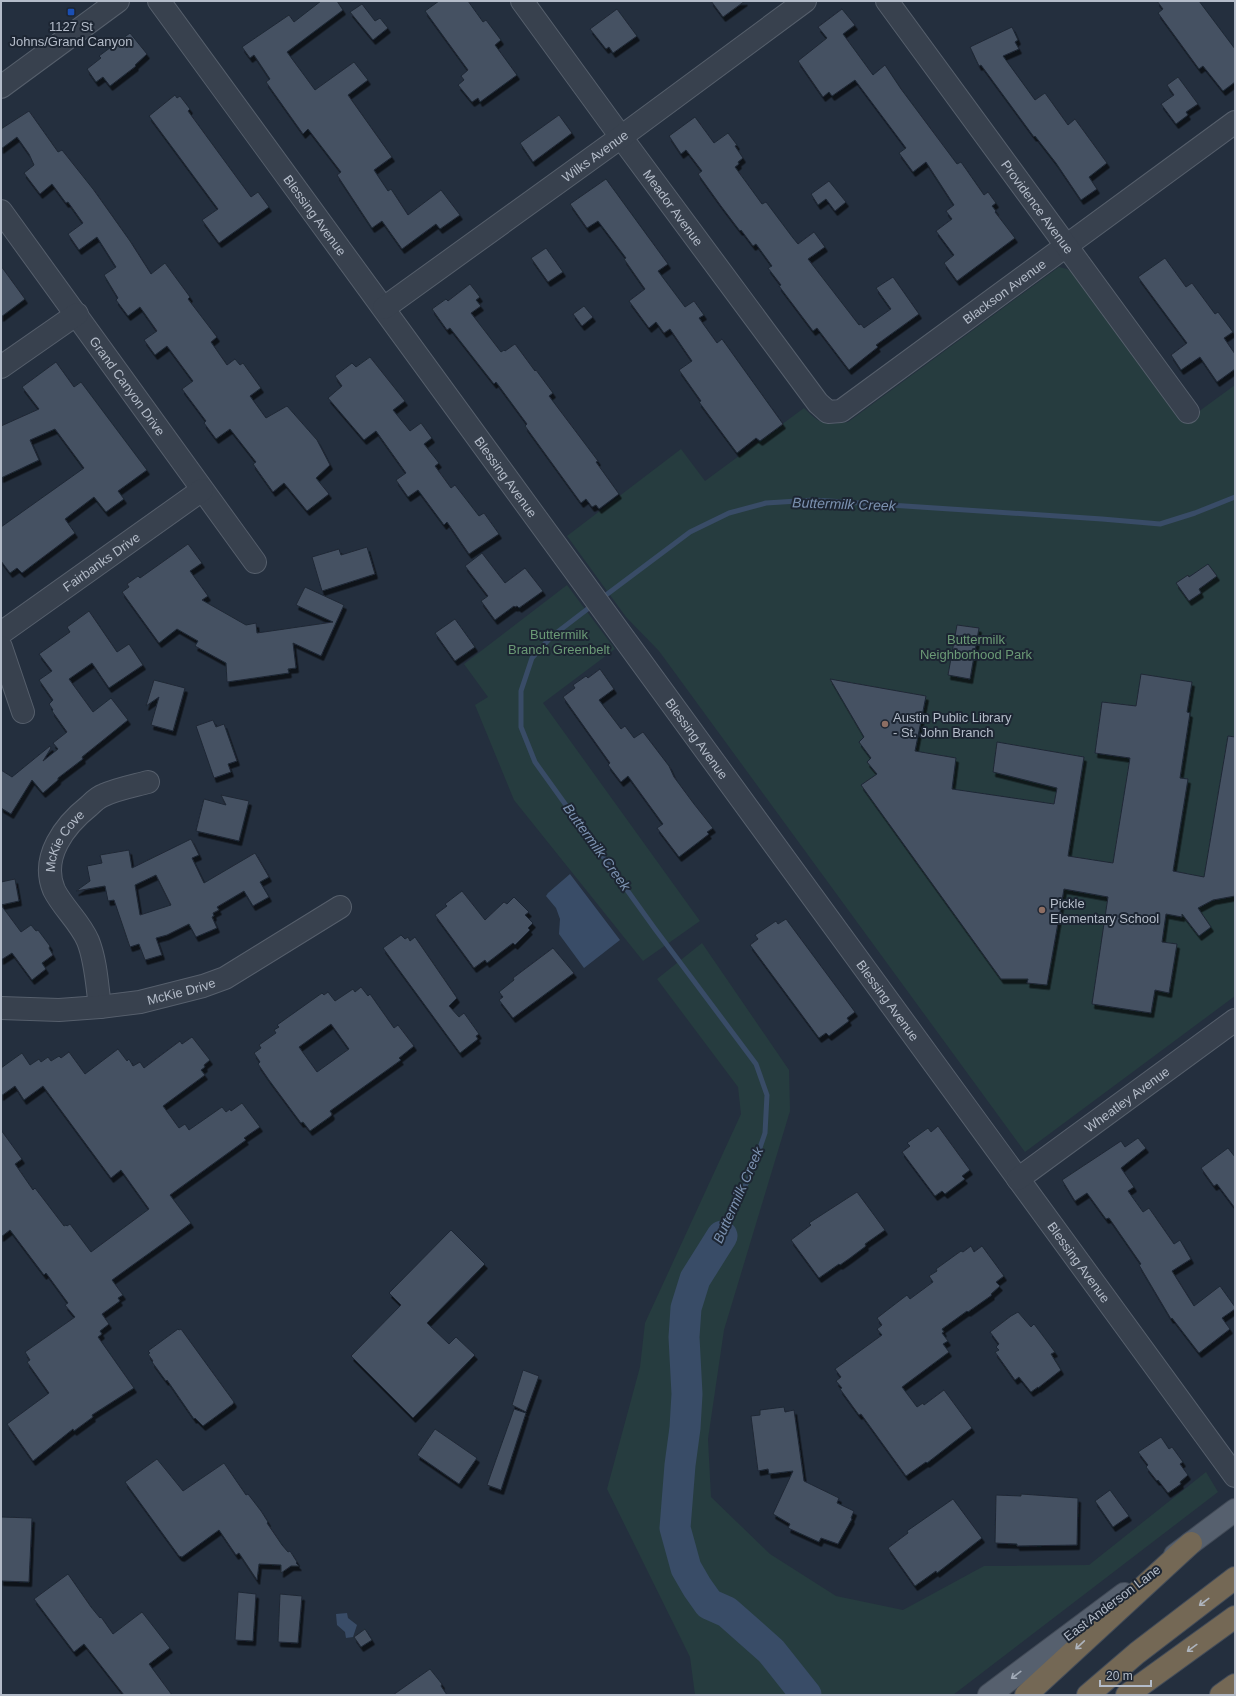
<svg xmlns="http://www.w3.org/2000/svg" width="1236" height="1696" font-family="Arial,sans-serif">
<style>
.green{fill:#263c3f}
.water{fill:#394c67}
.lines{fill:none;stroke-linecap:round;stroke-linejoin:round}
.stream{stroke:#394c67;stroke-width:5}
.river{stroke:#394c67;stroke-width:31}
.building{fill:#455162;stroke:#1f2835;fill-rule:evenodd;filter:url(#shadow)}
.minor-casing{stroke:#565f6c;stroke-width:24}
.major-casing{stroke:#414a57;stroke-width:24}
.highway-casing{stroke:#434c59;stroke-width:24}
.minor{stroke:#38414e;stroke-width:22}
.major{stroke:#56606e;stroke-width:22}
.highway{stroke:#746855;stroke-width:22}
.oneway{stroke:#aeb4bd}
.oneway2{stroke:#a1aab7}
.transit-dot{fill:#1a4fb4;stroke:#1d2633;stroke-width:1.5}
.education-dot{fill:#8d6e63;stroke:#1d2633;stroke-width:1.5}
.labels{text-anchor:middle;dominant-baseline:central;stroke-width:4;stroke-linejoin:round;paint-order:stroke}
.poi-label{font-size:13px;fill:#b4bcc9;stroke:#1d2633;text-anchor:start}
.street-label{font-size:13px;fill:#b4bcc9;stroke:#1d2633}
.park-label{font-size:13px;fill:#6b9a76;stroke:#1d2633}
.water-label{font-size:14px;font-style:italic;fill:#7c92b1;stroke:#1d2633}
</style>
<defs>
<filter id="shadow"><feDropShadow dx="2.5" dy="4.5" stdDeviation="0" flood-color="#0009"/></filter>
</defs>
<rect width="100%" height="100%" fill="#242f3e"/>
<path class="green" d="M1059 267 1067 269 1072 272 1183 423 1235 385V996L1025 1152 659 651 626 617 567 536 681 449 705 481 804 408C821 425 824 425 848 422Z
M567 585 615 649 543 703 700 921 643 961 514 800 475 705 488 697 464 664Z
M702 943 789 1070 790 1111 724 1330 708 1439 711 1497 770 1554 836 1596 903 1610 984 1566 1089 1565 1206 1472 1218 1492 953 1695H695L690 1657 607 1489 640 1367 645 1323 741 1114 738 1087 657 979Z"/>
<path class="water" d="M570 874 620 940 584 968 559 934 560 919 556 908 546 896 548 893Z
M347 1613 348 1618 357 1625 353 1637 346 1638 345 1632 337 1625 336 1614Z"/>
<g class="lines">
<path class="stream" d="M602 598 690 532 729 513 766 503 814 500 1102 519 1160 524 1195 513 1235 497
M594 604 551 637 532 658 521 691V727L535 762 655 929 756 1064 767 1095 765 1133 752 1171 722 1236"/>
<path class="river" d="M722 1236 695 1279 686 1308 684 1337 687 1394 685 1428 680 1465 675 1528 686 1568 697 1587 709 1604 727 1612 771 1651 806 1695"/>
</g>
<path class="building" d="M321 1H337L343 10 287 52 315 90 354 62 368 80 348 95 392 157 374 170 388 191 391 189 408 215 441 190 460 215 440 229 436 224 402 249 382 221 372 228 337 175 341 172 308 129 303 134 266 82 270 79 254 55 250 58 242 47 289 15 294 22Z
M439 1H468L483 22 486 20 501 40 495 45 517 75 480 102 478 98 472 102 458 85 464 80 461 76 468 70 425 11Z
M711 1H745L723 17Z
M1157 1H1199L1235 49V82L1223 91 1203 66 1199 69 1158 13 1163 9Z
M362 4 375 21 380 18 388 28 373 40 350 12Z
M617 9 637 36 613 53 609 47 606 49 590 29Z
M842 9 855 25 843 34 873 75 885 65 901 89 957 164 961 162 984 195 988 192 996 203 992 206 996 211 995 212 1015 238 957 281 944 263 954 255 936 231 952 219 946 211 954 205 926 162 913 172 899 153 906 148 855 80 832 96 829 92 823 97 798 61 827 38 818 27Z
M1012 27 1018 40 1015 42 1019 49 1003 56 1035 100 1045 93 1068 125 1075 119 1107 163 1089 177 1097 189 1081 200 1056 163 1035 136 1034 137 981 65 979 66 970 47Z
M130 33 147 54 135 65 136 66 110 86 103 77 96 82 87 69 101 58 99 56Z
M1178 77 1198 104 1186 112 1188 115 1176 124 1161 104 1174 95 1167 85Z
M175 95 177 98 180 96 190 109 188 111 251 197 258 192 269 207 219 243 202 220 218 209 149 116Z
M29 111 58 152 62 150 93 189 130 241 151 274 165 263 190 297 188 299 217 337 211 342 227 365 235 359 240 365 243 363 261 388 250 396 266 418 287 406 317 440 330 465 316 478 329 494 307 511 284 483 273 492 253 464 256 462 230 429 216 439 204 423 206 421 182 389 193 381 167 346 155 355 144 340 157 331 140 307 128 316 116 300 118 298 104 275 116 267 97 237 79 250 68 234 83 223 68 202 66 203 52 184 40 194 24 173 34 165 29 154 17 137 1 149V129Z
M559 115 572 133 533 162 520 143Z
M695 117 714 143 728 133 737 145 735 146 743 158 738 162 739 164 735 167 762 204 766 202 793 238 798 244 814 232 825 247 808 259 859 325 861 324 864 328 891 309 876 288 893 277 919 314 876 345 878 347 849 370 817 328 813 331 779 286 781 285 768 268 772 266 756 244 753 246 741 230 740 231 721 206 698 174 702 171 686 150 681 154 669 136Z
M606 179 668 264 658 271 685 307 694 301 704 315 699 318 717 343 722 339 783 424 760 441 756 438 737 453 699 402 701 401 679 370 692 361 670 329 664 333 656 322 649 328 629 301 645 289 624 259 626 258 598 221 587 228 570 204Z
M829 181 846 202 835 211 826 199 818 205 811 194Z
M546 248 563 272 548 282 531 258Z
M1165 258 1186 287 1192 283 1215 314 1218 312 1233 332 1224 338 1235 354V369L1217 382 1200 357 1181 370 1171 355 1187 343 1138 277Z
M1 266 25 299 1 317Z
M470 284 480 297 476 300 481 306 471 313 501 352 504 350 505 351 515 344 535 371 536 370 553 393 549 396 598 461 596 462 619 494 599 509 596 505 592 507 586 499 581 503 525 426 527 424 496 382 494 384 450 328 447 330 432 309 446 299 448 301Z
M584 306 593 317 582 326 573 314Z
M370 357 405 401 393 410 410 431 421 423 432 438 424 444 439 463 435 466 451 488 455 485 479 516 484 513 499 534 469 554 447 522 444 525 418 490 408 497 396 480 406 473 376 431 364 440 328 398 342 386 335 376 352 363 356 367Z
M56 362 74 387 81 382 147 470 118 491 124 499 106 512 94 497 65 519 75 533 22 573 17 568 10 573 1 561V527L84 468 55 429 30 440 39 460 1 478V426L39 409 22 387Z
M188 544 202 563 190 571 208 596 202 600 246 625 256 623 257 633 333 622 296 605 305 587 344 605 321 656 293 643 296 668 288 669 289 673 227 682 226 663 195 646 198 641 177 629 159 643 122 592 129 587 127 584 138 576 140 578Z
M367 547 375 574 322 591 312 557 339 549 341 555Z
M482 553 505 583 525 568 543 591 519 608 517 606 515 607 514 606 495 620 481 601 488 596 465 566Z
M1208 564 1217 576 1199 589 1201 593 1189 601 1176 583 1188 575 1189 577Z
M89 611 117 652 129 644 143 665 109 688 92 663 69 679 93 712 111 698 128 720 82 757 83 759 58 778V780L43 793 32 780 11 814 1 808V770L12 777 50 746 51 748 43 761 58 749 53 743 67 732 52 711 53 710 49 704 53 700 39 680 52 671 39 654 70 632 67 627Z
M455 619 475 647 455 661 435 633Z
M957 625 979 628 970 679 948 675Z
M600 669 614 689 599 700 621 729 625 726 634 738 643 732 669 766 674 777 694 804 713 828 707 832 709 834 679 857 657 828 663 824 628 776 621 782 608 765 610 763 563 697 575 688 573 685 586 676 588 678Z
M1141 674 1192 682 1187 712 1190 713 1180 778 1188 779 1173 871 1204 877 1228 736 1235 737V896L1213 900 1198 908 1211 927 1199 936 1182 914V917L1166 914 1162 942 1177 944 1169 993 1155 990 1151 1013 1092 1004 1108 897 1064 889 1047 985 1027 983 1028 979H1001L861 785 877 774 867 762 871 758 859 742 864 737 830 679 926 696 915 751 956 758 952 789 1054 804 1057 788 993 772 997 742 1084 757 1068 856 1113 863 1130 758 1095 753 1102 702 1136 706Z
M154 680 185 688 173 731 151 725 159 697 146 706Z
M213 720 216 727 224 724 237 761 228 764 231 772 214 778 196 726Z
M221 795 249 801 239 841 196 831 204 799 226 805Z
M191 839 199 855 192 858 204 883 255 853 269 877 260 882 269 897 253 906 244 891 217 907 219 910 213 913 214 916 212 917 217 928 196 937 189 924 167 935 156 938 162 955 145 960 139 944 130 947 114 900 108 901 105 886 76 891 90 881 87 866 102 863 100 855 129 850 132 868ZM156 875 171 905 140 915 135 885Z
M15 879 19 901 1 905 21 932 31 925 36 931 38 930 50 946 49 948 53 955 42 963 46 969 32 980 12 953 1 960V882Z
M462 891 485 920 504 902 507 904 514 897 529 912 525 915 533 923 528 928 530 930 515 945 513 943 487 963 485 960 474 968 435 915 447 906 445 904Z
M786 919 855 1012 847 1018 849 1021 829 1036 826 1033 819 1038 750 945 758 939 755 935 776 921 778 924Z
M401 935 405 939 408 937 410 941 415 937 457 998 449 1006 459 1017 464 1013 479 1034 476 1036 478 1039 460 1053 383 948Z
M553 948 574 973 513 1018 499 1000 503 997 499 992 514 980 513 978Z
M361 987 368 996 370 994 394 1028 398 1025 414 1046 399 1058 401 1060 330 1111 332 1114 331 1116 310 1131 303 1122 301 1123 269 1080 258 1064 260 1062 254 1053 261 1048 259 1045 276 1033 274 1030 279 1027 277 1025 322 993 324 995 328 992 335 1001 353 989 355 992ZM331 1024 349 1049 317 1072 299 1047Z
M192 1037 210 1060 204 1065 205 1067 201 1070 205 1075 163 1106 179 1128 185 1124 189 1130 222 1107 226 1112 230 1109 231 1111 242 1103 260 1127 244 1138 246 1140 170 1195 191 1223 112 1280 123 1295 118 1298 120 1301 102 1314 109 1324 100 1331 102 1334 98 1337 134 1388 92 1415 93 1417 74 1431 73 1429 33 1461 7 1424 49 1393 27 1362 30 1360 25 1352 75 1317 65 1305 68 1303 46 1273 44 1275 10 1230 1 1237V1130L22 1159 15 1164 33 1190 35 1188 64 1226 66 1225 67 1226 70 1224 91 1252 149 1209 121 1170 111 1178 43 1086 24 1100 15 1086 1 1096V1068L22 1053 30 1065 39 1059 41 1062 48 1057 51 1061 59 1056 61 1058 69 1052 85 1074 118 1049 127 1061 129 1059 133 1066 140 1062 144 1068 180 1041 182 1044Z
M938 1126 970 1170 962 1176 965 1179 945 1194 942 1191 935 1196 902 1152 910 1146 907 1143 928 1128 931 1132Z
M1138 1138 1146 1148 1121 1168 1134 1187 1128 1191 1143 1212 1149 1208 1174 1244 1180 1240 1191 1259 1172 1271 1194 1306 1220 1286 1235 1307V1309L1222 1318 1230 1329 1199 1353 1172 1318 1171 1319 1139 1265 1141 1264 1109 1218 1106 1219 1087 1193 1075 1201 1062 1180 1121 1141 1125 1147Z
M1228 1148 1235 1157V1208L1217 1184 1214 1186 1201 1168Z
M857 1192 885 1230 865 1244 866 1246 850 1258 840 1265 839 1264 819 1278 791 1240 811 1225 809 1223Z
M451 1230 485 1264 427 1323 449 1344 456 1337 475 1355 413 1418 351 1356 401 1305 389 1293Z
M971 1246 974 1252 982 1246 1004 1276 996 1282 1000 1286 991 1294 992 1295 968 1312 967 1311 942 1329 944 1332 942 1333 948 1341 943 1344 949 1352 902 1387 917 1407 923 1403 924 1405 944 1390 972 1428 927 1463 926 1462 906 1476 861 1414 859 1415 840 1389 842 1388 836 1381 841 1377 835 1369 882 1335 877 1329 882 1325 877 1318 907 1295 910 1299 933 1282 929 1276 937 1271 936 1269 961 1251 963 1252Z
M1018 1312 1031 1327 1034 1324 1055 1352 1051 1354 1061 1370 1038 1388V1387L1031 1392 1019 1377 1015 1380 995 1352 999 1350 996 1347 999 1344 990 1332 1011 1316Z
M178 1329 179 1330 181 1329 234 1402 233 1404 203 1426 195 1418 194 1419 167 1380 166 1381 152 1362 153 1361 148 1354 150 1353 148 1351Z
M523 1370 539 1376 526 1412 512 1405Z
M784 1407 785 1412 794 1410 804 1481 839 1498 837 1503 854 1511 851 1518 852 1519 838 1544 821 1538 819 1542 788 1528 790 1524 773 1514 793 1471 769 1474 768 1469 758 1471 751 1416 760 1415V1410Z
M514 1409 526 1413 501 1490 487 1485Z
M435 1429 477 1458 459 1484 417 1455Z
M1161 1437 1169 1449 1172 1447 1183 1462 1180 1464 1188 1475 1180 1482 1181 1484 1168 1493 1158 1480 1157 1481 1146 1467 1148 1465 1138 1452Z
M157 1459 183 1491 224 1463 246 1495 248 1494 261 1511 268 1522 267 1523 282 1545 288 1552 290 1551 297 1562 296 1563 299 1566H291L281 1573V1565L259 1564 257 1580 239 1553 236 1555 219 1530 182 1557 179 1556 125 1482Z
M1110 1490 1129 1516 1113 1527 1095 1501Z
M1021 1494 1078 1498 1077 1545 1017 1546V1544L995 1543 996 1495 1021 1496Z
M953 1499 982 1538 937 1573 936 1571 915 1586 888 1548 908 1533 907 1531Z
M1 1517 32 1518 29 1582 1 1581Z
M68 1574 91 1607 100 1618 101 1617 113 1634 142 1612 170 1648 149 1664 172 1695H124L84 1644 74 1652 34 1599Z
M238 1592 256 1594 253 1641 235 1640Z
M280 1594 302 1596 298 1643 278 1642Z
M365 1629 372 1640 361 1647 354 1637Z
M430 1669 442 1684 441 1686 447 1695H393Z"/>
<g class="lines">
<g class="minor-casing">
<g id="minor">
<path id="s1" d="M159 1 1235 1476"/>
<path id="s2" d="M522 1 621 137 818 403 828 412 841 411 1235 122"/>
<path id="s3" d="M887 1 1188 412"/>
<path d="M1 87 118 1"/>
<path id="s4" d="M1 211 255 562"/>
<path id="s5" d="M384 308 621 137 805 1"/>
<path d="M1 367 77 314"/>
<path id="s6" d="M1 633 202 490"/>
<path d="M1 647 23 712"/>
<path id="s7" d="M100 1007C97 985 96 961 88 941 80 922 63 908 54 890 40 857 65 825 89 806 93 802 98 797 104 795 117 789 133 786 148 782"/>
<path id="s8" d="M1 1008 59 1010 100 1007 140 1002 203 986 225 978 340 907"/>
<path id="s9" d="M1018 1179 1235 1020"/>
</g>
</g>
<g class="major-casing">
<path id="major" d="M1175 1555 1235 1510
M989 1695 1124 1594"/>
</g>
<g class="highway-casing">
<path id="highway" d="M1026 1695 1191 1543
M1088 1695 1137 1653 1235 1578
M1127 1695 1235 1617
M1221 1695 1235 1685"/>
</g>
<use href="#minor" class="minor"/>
<use href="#major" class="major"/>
<use href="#highway" class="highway"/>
</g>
<defs><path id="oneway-shaft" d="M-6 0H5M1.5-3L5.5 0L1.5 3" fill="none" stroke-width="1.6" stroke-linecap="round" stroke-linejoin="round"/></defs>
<g class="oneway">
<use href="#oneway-shaft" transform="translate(1204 1602) rotate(143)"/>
<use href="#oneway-shaft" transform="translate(1080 1645) rotate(137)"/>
<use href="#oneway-shaft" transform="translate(1192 1648) rotate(144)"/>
</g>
<use class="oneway2" href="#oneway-shaft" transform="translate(1016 1675) rotate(143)"/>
<rect class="transit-dot" x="67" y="8" width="8" height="8" rx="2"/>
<g class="education-dot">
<circle cx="885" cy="724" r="4"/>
<circle cx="1042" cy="910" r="4"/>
</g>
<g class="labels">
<g class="poi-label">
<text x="71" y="26" text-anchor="middle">1127 St<tspan x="71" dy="15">Johns/Grand Canyon</tspan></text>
<text x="893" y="717">Austin Public Library<tspan x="893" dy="15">- St. John Branch</tspan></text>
<text x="1050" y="903">Pickle<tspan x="1050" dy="15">Elementary School</tspan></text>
</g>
<g class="street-label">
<text stroke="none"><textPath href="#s5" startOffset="260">Wilks Avenue</textPath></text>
<text stroke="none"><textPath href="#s3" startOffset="255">Providence Avenue</textPath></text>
<text stroke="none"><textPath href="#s2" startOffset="256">Meador Avenue</textPath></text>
<text stroke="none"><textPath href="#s1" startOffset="265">Blessing Avenue</textPath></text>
<text stroke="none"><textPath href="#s2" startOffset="728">Blackson Avenue</textPath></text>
<text stroke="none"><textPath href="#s4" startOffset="216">Grand Canyon Drive</textPath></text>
<text stroke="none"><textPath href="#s1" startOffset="589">Blessing Avenue</textPath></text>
<text stroke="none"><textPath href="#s6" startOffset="123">Fairbanks Drive</textPath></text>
<text stroke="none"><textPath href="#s1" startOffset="913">Blessing Avenue</textPath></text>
<text stroke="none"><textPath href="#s7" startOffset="182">McKie Cove</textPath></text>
<text stroke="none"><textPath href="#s8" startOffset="182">McKie Drive</textPath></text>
<text stroke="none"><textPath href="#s1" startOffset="1237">Blessing Avenue</textPath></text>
<text stroke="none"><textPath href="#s9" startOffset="135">Wheatley Avenue</textPath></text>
<text stroke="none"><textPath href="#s1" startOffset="1561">Blessing Avenue</textPath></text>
<text transform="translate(1112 1603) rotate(-37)">East Anderson Lane</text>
</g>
<g class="park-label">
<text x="559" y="634">Buttermilk<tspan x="559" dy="15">Branch Greenbelt</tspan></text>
<text x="976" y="639">Buttermilk<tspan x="976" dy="15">Neighborhood Park</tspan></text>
</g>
<g class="water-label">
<text transform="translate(844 504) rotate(2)">Buttermilk Creek</text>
<text transform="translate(597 847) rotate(54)">Buttermilk Creek</text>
<text transform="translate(738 1195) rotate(-66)">Buttermilk Creek</text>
</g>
</g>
<rect width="1236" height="1696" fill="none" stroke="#b4bcc9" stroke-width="4"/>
<path d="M1100 1680v6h51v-6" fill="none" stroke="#b4bcc9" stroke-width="2"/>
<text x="1106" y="1680" font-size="12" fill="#b4bcc9" stroke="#1d2633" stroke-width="3" paint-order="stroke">20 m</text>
</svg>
